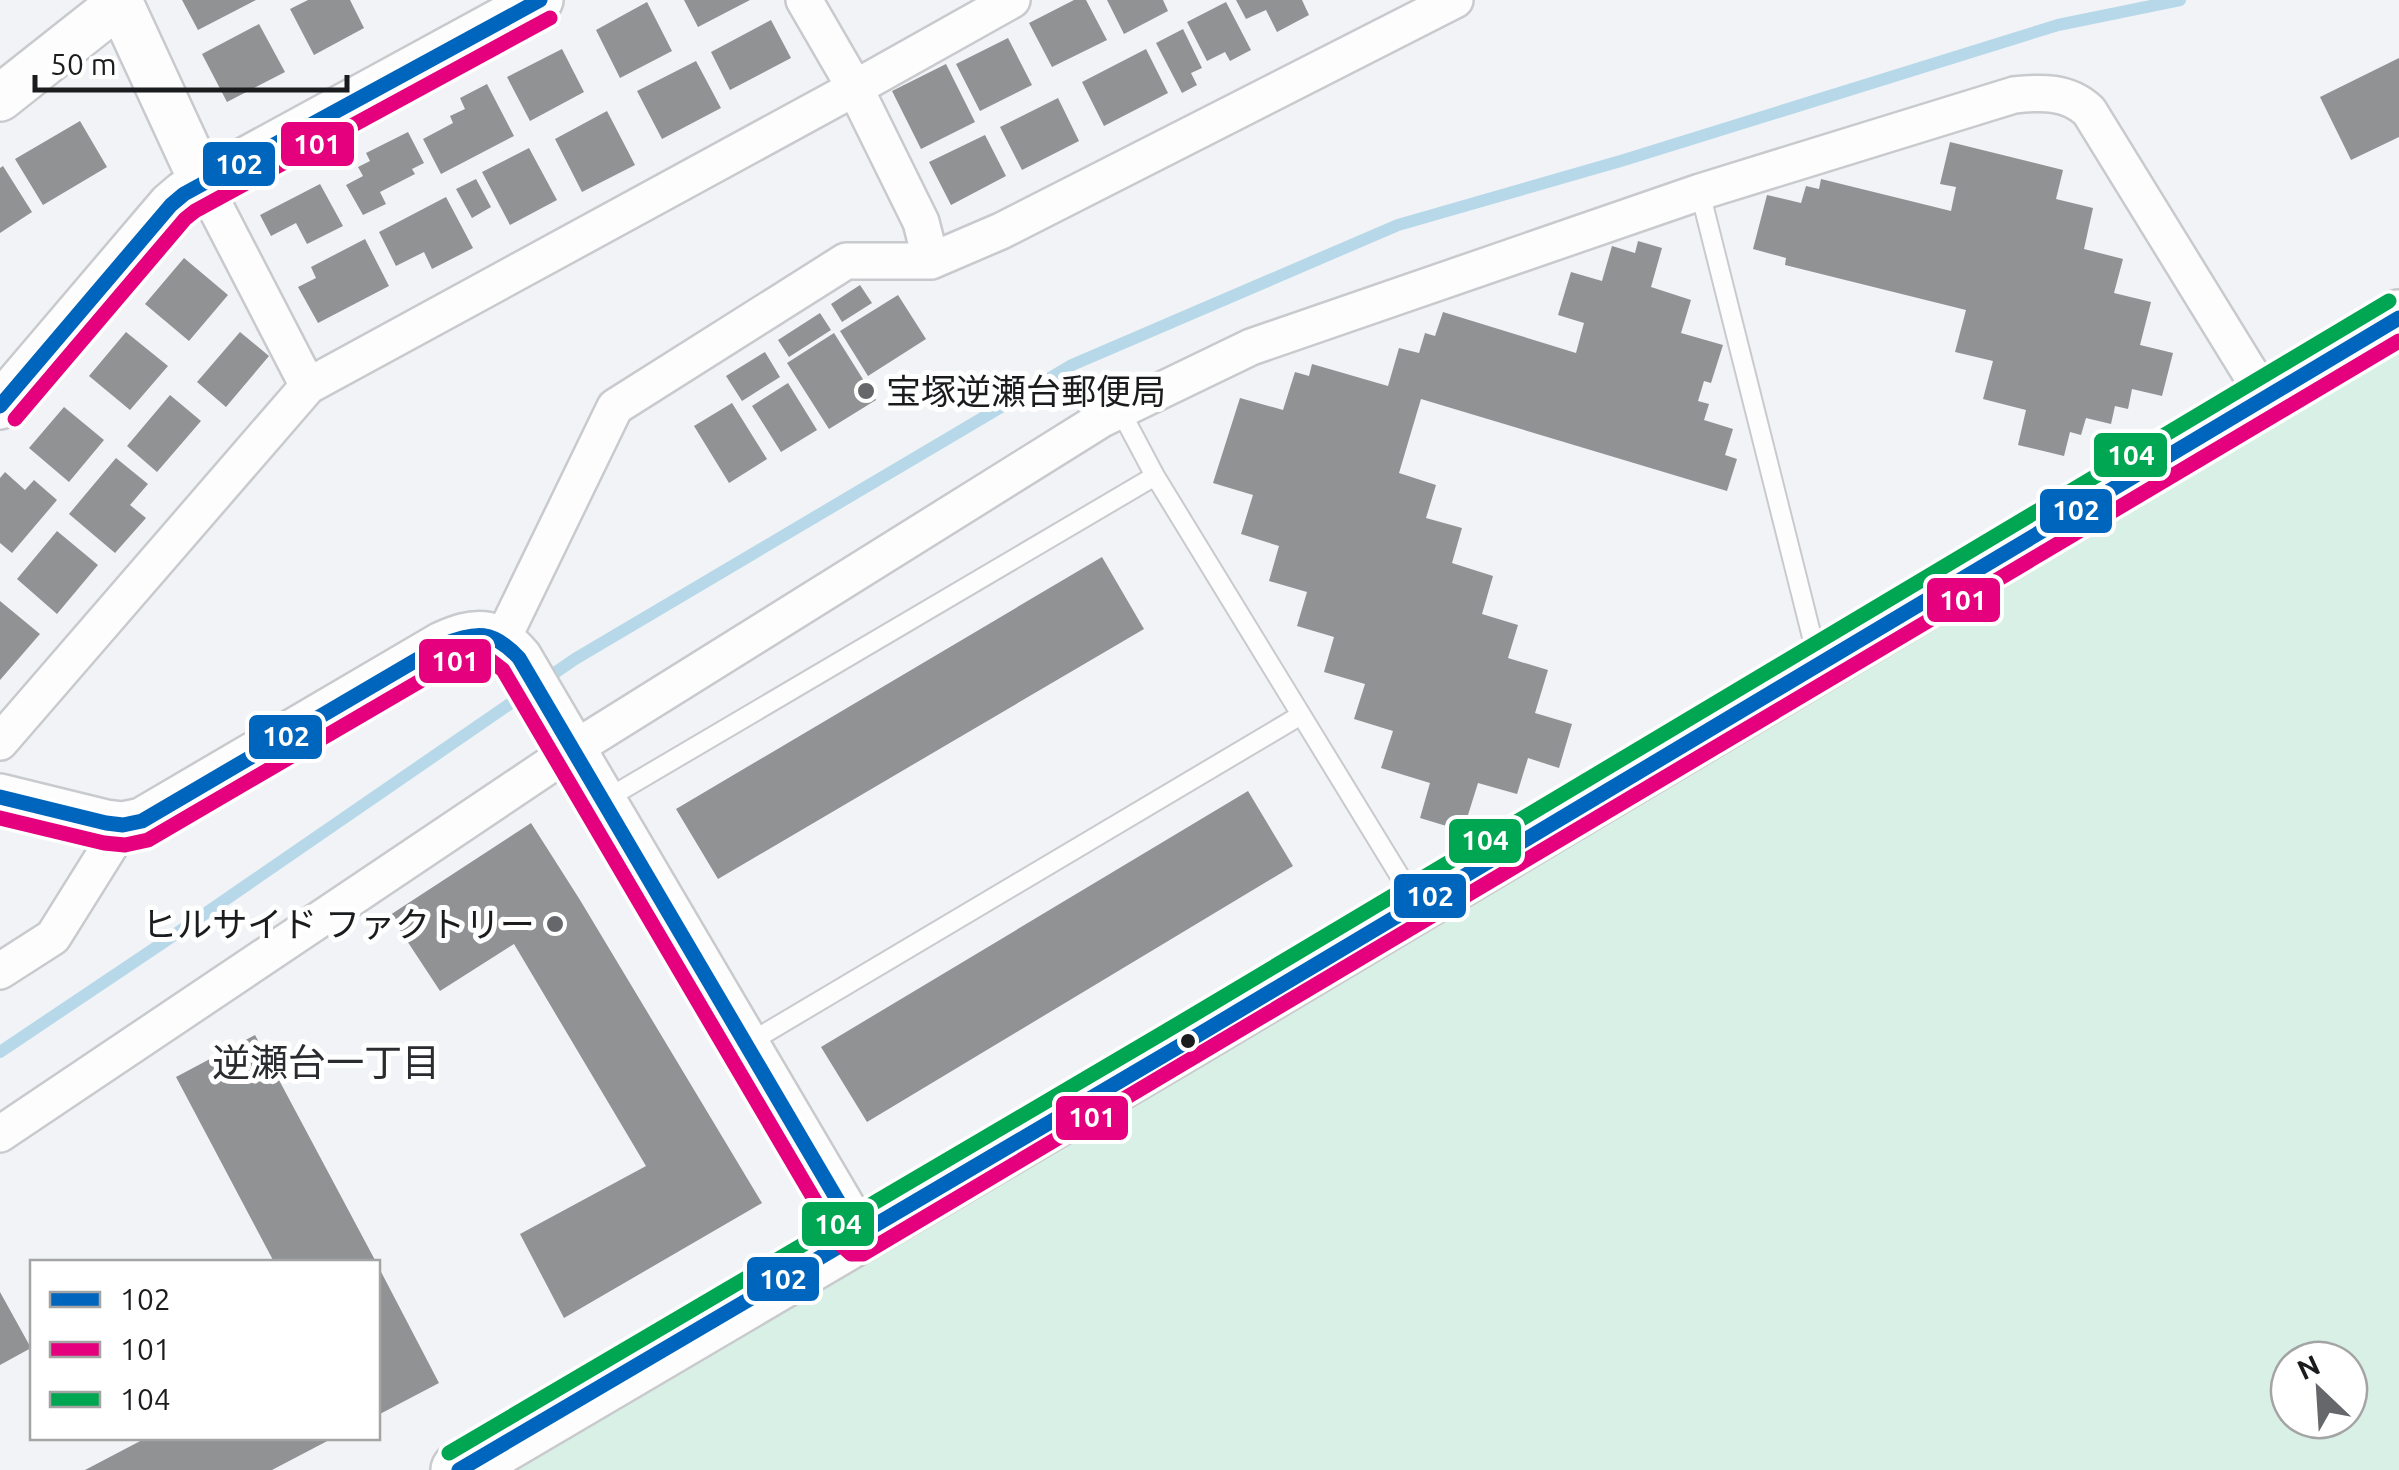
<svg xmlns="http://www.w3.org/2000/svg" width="2399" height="1470" font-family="Ubuntu,'Noto Sans JP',sans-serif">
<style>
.green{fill:#d9f0e6;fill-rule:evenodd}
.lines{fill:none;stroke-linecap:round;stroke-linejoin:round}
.stream{stroke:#b6d8e9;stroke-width:12}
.building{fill:#919293}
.service-casing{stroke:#c9cacd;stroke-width:22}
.minor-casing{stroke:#c9cacd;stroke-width:40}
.tertiary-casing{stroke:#c9cacd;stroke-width:50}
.primary-casing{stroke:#c9cacd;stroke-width:60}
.service{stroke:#fdfdfe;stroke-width:18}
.minor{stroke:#fdfdfe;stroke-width:35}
.tertiary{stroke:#fdfdfe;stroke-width:45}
.primary{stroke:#fdfdfe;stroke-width:55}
.bus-1-casing{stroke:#fff;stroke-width:22}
.bus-2-casing{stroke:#fff;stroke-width:22}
.bus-3-casing{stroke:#fff;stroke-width:22}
.bus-1{stroke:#0065bd;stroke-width:15}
.bus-2{stroke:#e5007d;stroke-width:15}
.bus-3{stroke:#00a651;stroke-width:15}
.poi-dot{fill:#66676a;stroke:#fff;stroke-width:4}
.bus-dot{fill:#1b1c1e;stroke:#fff;stroke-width:4}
.labels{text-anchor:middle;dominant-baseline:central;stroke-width:10;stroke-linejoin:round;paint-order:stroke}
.poi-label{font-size:35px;fill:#1b1c1e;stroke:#fff;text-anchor:start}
.neighbourhood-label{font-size:38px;fill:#2a2c30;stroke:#fff}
.line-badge{stroke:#fff;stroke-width:4}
.badge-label{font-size:28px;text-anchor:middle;font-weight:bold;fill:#fff}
</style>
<rect width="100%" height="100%" fill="#f1f3f6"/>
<path class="green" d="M2399 345V1470H509L580 1432 1917 636ZM2289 1360H2349V1420H2289Z"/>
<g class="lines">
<path class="stream" d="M0 1052 164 942 575 659 1072 365 1398 225 1624 160 2058 25 2180 0"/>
</g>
<path class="building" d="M182 0H256L198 30Z
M308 0H350L364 28 314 55 290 9Z
M684 0H750L698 27Z
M1074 0H1086L1107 40 1052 67 1029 23Z
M1107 0H1163L1168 11 1124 34Z
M1236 0H1302L1309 15 1277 32 1266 10 1246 19Z
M647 2 672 51 620 78 596 30Z
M1226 2 1251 50 1230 61 1225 52 1207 61 1187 22Z
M771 20 791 58 730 90 711 52Z
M259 24 285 72 227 102 202 54Z
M1183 29 1202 68 1191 73 1197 85 1182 93 1156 43Z
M1008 38 1032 85 980 111 956 64Z
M562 49 584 92 530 121 507 77Z
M1146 49 1168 93 1104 126 1082 82Z
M2399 58V137L2351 160 2320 97Z
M696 61 721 108 662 139 637 91Z
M946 64 975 122 921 149 892 91Z
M487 84 514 136 441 174 423 139 453 123 450 116 465 109 460 98Z
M1058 98 1079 141 1022 170 1000 127Z
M607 111 635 165 582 192 555 139Z
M80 121 107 167 43 205 15 159Z
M408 132 424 163 412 169 415 174 380 192 386 204 363 215 346 185 363 176 358 167 370 161 366 153Z
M985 135 1006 176 951 205 929 162Z
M1950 142 2063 170 2056 199 2093 208 2084 249 2123 259 2114 293 2151 302 2140 345 2173 353 2162 396 2132 389 2128 409 2115 406 2111 424 2086 418 2081 435 2070 432 2064 456 2018 445 2026 410 1983 399 1993 361 1955 352 1966 310 1785 265 1786 258 1753 249 1767 195 1801 203 1806 186 1819 189 1821 179 1951 211 1956 187 1940 184Z
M529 148 557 200 510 225 482 172Z
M3 166 32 212 0 233V168Z
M476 179 491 207 472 218 456 189Z
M320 184 343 226 307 244 296 223 271 236 260 215Z
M446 197 473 248 432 269 424 252 396 266 379 232Z
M365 239 389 286 318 323 298 287 316 278 311 267Z
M1638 241 1662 248 1651 287 1691 300 1681 333 1723 345 1711 383 1704 381 1698 401 1709 404 1704 420 1733 429 1725 455 1737 459 1727 491 1421 399 1399 473 1436 485 1426 518 1462 528 1452 563 1493 576 1482 614 1518 625 1508 658 1548 670 1535 713 1572 724 1559 768 1528 758 1517 794 1478 783 1463 831 1420 818 1430 783 1381 768 1393 731 1354 719 1365 684 1324 672 1334 637 1297 626 1307 592 1269 581 1279 546 1241 534 1253 495 1213 483 1240 398 1283 410 1295 372 1309 376 1312 364 1388 386 1399 348 1419 353 1425 333 1435 336 1443 312 1576 353 1584 323 1558 315 1571 272 1602 281 1612 246 1635 253Z
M184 258 228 295 189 341 145 304Z
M860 285 872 303 842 322 831 304Z
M898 295 926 339 868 376 840 331Z
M820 313 831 330 789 357 778 340Z
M126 332 168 366 130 410 89 376Z
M240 332 269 356 226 407 197 382Z
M834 333 876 400 829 429 787 363Z
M765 352 780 377 742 401 726 376Z
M788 383 817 430 781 452 752 406Z
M170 395 201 421 157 472 127 446Z
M732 403 767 459 729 483 694 426Z
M64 407 104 440 69 482 29 448Z
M116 458 148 484 130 505 146 518 115 553 69 514Z
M5 472 25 490 34 480 57 500 12 553 0 543V478Z
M57 531 98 565 57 614 17 579Z
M1102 557 1144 629 718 879 676 809Z
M0 601 40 634 0 680Z
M1248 791 1293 866 867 1122 821 1047Z
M531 823 580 900 762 1203 564 1318 520 1234 646 1166 514 944 440 991 390 915Z
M255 1035 376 1262H274L176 1077Z
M378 1266 439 1383 378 1415Z
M0 1292 31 1348 0 1365Z
M146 1438H333L272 1470H85Z"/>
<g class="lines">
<g class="service-casing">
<path id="service" d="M1700 192 1817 657
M1120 410 1155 476
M603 801 1155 476 1415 901
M747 1044 1301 715"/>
</g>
<g class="minor-casing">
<path id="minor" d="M804 0 855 88 921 222 931 261
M203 183 308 386
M502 640 615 407 846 261H931L1001 231 1455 0
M0 742 308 386 855 88 1012 0
M0 971 53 937 123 825
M0 1134 572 750 1102 419 1251 347 1700 192 2014 95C2041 92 2068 91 2089 111L2265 397"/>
</g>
<g class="tertiary-casing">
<path id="tertiary" d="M0 98 120 3 203 183
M0 406 171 205 184 194 540 0
M0 797 106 823 123 825 142 821 442 645C475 630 494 628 519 658L858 1235"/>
</g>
<g class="primary-casing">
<path id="primary" d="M459 1470 1188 1041 2399 318"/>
</g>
<use href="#service" class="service"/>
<use href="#minor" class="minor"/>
<use href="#tertiary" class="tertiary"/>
<use href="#primary" class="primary"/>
<g class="bus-1-casing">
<path id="bus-1" d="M0 406 171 205 184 194 540 0
M0 797 106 823 123 825 142 821 442 645C476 631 493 630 519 658L858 1235
M459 1470 1188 1041 2399 318"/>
</g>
<g class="bus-2-casing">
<path id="bus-2" d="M15 419 185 219 195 211 550 18
M0 818 104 843 125 845 148 840 451 663 469 656H485L503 670 841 1245 851 1254H863L2399 341"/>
</g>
<g class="bus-3-casing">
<path id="bus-3" d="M449 1453 1178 1024 2389 301"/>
</g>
<use href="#bus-1" class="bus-1"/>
<use href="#bus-2" class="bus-2"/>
<use href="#bus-3" class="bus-3"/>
</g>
<g class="poi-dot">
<circle cx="866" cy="391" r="10"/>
<circle cx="555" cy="924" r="10"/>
</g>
<circle class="bus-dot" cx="1188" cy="1041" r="9"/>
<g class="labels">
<g class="poi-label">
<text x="886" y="391">宝塚逆瀬台郵便局</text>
<text x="535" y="924" text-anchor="end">ヒルサイド ファクトリー</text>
</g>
<g class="neighbourhood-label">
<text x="326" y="1062">逆瀬台一丁目</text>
</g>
</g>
<g class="line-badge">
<rect x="279" y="120" width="77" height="48" rx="10" fill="#e5007d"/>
<rect x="201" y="140" width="76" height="48" rx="10" fill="#0065bd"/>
<rect x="2092" y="431" width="77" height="48" rx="10" fill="#00a651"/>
<rect x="2038" y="487" width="76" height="48" rx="10" fill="#0065bd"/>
<rect x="1925" y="576" width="77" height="48" rx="10" fill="#e5007d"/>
<rect x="417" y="637" width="76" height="48" rx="10" fill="#e5007d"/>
<rect x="247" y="713" width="77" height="48" rx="10" fill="#0065bd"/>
<rect x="1447" y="817" width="76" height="48" rx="10" fill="#00a651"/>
<rect x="1392" y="872" width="76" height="48" rx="10" fill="#0065bd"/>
<rect x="1054" y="1094" width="76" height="48" rx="10" fill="#e5007d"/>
<rect x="800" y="1200" width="76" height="48" rx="10" fill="#00a651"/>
<rect x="745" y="1255" width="76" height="48" rx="10" fill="#0065bd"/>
</g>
<g class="badge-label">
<text x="317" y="154">101</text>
<text x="239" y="174">102</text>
<text x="2131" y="465">104</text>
<text x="2076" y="520">102</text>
<text x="1963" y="610">101</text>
<text x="455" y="671">101</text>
<text x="286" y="746">102</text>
<text x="1485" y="850">104</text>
<text x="1430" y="906">102</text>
<text x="1092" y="1127">101</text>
<text x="838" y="1234">104</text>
<text x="783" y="1289">102</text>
</g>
<rect x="30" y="1260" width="350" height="180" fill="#ffffff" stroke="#a4a4a5" stroke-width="2.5"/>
<rect x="50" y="1292" width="50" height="15" fill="#0065bd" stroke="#a4a4a5" stroke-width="2.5"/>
<text x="120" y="1310" font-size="30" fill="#1b1c1e">102</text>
<rect x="50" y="1342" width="50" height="15" fill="#e5007d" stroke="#a4a4a5" stroke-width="2.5"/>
<text x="120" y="1360" font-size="30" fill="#1b1c1e">101</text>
<rect x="50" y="1392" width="50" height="15" fill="#00a651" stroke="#a4a4a5" stroke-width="2.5"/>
<text x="120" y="1410" font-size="30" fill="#1b1c1e">104</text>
<g transform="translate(2319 1390) rotate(335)"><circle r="48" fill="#ffffff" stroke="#a4a4a5" stroke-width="2.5"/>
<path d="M0-8L18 38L0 25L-18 38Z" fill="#66676a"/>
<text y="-15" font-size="28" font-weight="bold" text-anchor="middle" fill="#1b1c1e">N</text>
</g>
<path d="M35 75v15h312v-15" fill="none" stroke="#1b1c1e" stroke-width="5"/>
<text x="50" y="75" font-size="30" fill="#1b1c1e" stroke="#ffffff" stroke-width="8" paint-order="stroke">50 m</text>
</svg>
